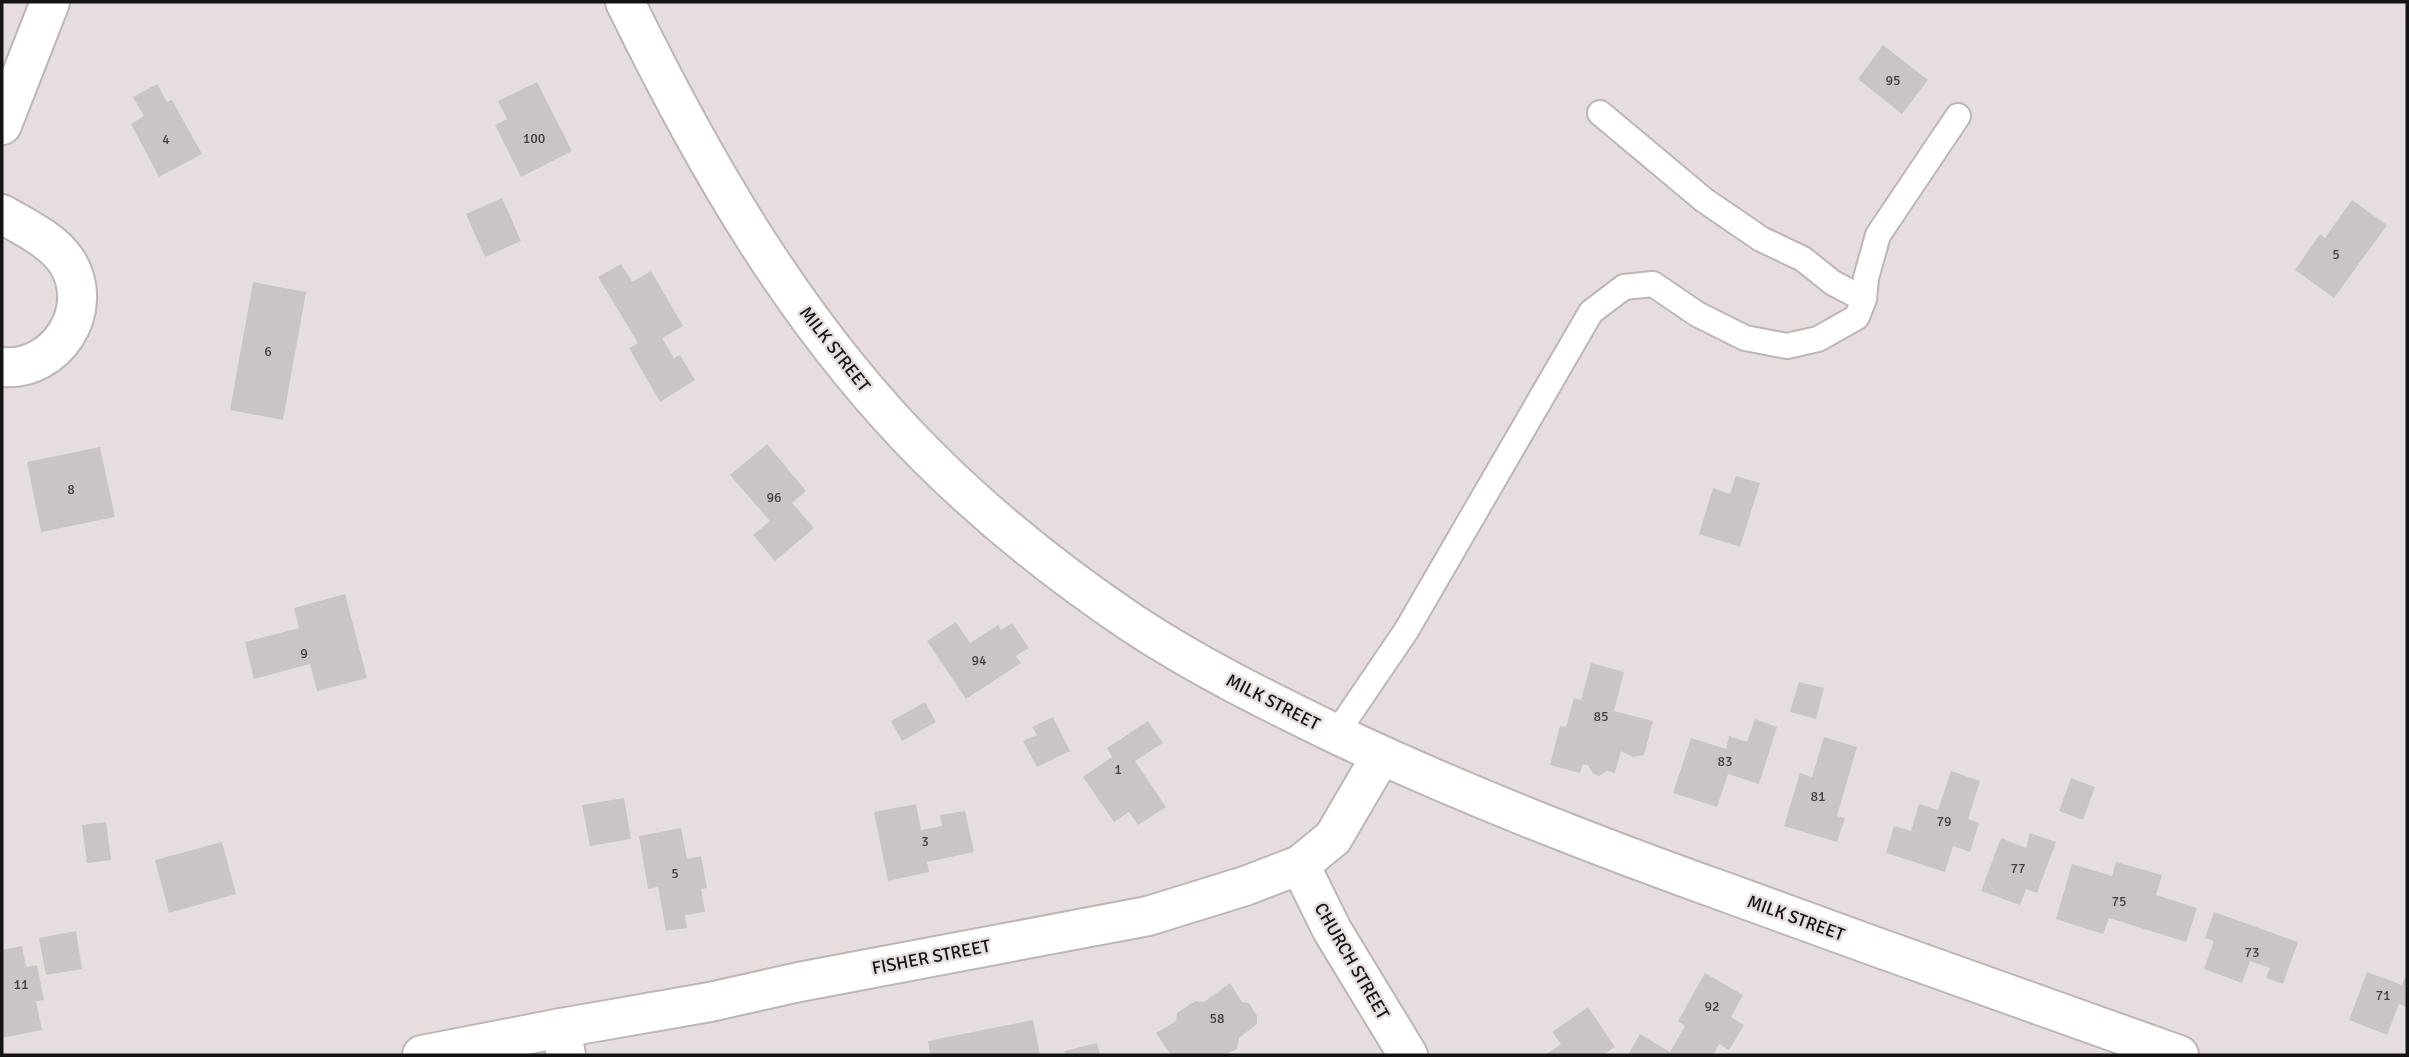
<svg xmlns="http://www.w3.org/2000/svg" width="2409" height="1057" font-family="Signika,sans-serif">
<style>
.building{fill:#cbc4c6}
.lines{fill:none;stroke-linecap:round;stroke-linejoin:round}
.service-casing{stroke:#bdb6b5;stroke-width:28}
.minor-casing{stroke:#bdb6b5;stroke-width:42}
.tertiary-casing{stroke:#bdb6b5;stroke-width:42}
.secondary-casing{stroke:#bdb6b5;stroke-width:42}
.service{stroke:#fff;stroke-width:24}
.minor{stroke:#fff;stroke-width:38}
.tertiary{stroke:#fff;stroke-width:38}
.secondary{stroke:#fff;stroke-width:38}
.labels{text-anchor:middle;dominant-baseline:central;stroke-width:5;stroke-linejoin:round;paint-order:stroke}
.number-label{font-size:14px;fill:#423e3f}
.street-label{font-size:18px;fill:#151212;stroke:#e6dede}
</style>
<rect width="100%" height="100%" fill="#e6dede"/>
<path class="building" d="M1883 45 1928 80 1902 114 1858 79Z
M537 82 572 151 521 177 495 125 507 119 498 101Z
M157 84 167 102 172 100 202 154 159 177 131 124 144 116 133 97Z
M502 198 521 241 485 257 466 214Z
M2352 200 2387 225 2334 298 2295 270 2320 234 2325 238Z
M621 264 632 282 651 271 683 326 662 338 674 358 680 355 695 380 660 402 629 348 638 343 598 277Z
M253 282 306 292 283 420 230 410Z
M767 444 806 491 792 503 814 528 775 561 753 535 770 521 730 475Z
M100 447 115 517 41 532 27 462Z
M1736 476 1760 483 1740 547 1699 534 1713 488 1730 494Z
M345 594 367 678 317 691 310 664 254 679 245 642 299 628 294 608Z
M956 622 970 643 998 625 1001 630 1012 623 1029 648 1016 656 1021 663 966 699 927 641Z
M1591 663 1624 672 1614 711 1653 721 1644 755 1633 757 1621 751 1615 773 1607 771 1599 776 1593 774 1588 765 1583 764 1580 773 1550 765 1560 726 1566 727 1574 698 1581 700Z
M1799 682 1824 688 1816 719 1790 712Z
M925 702 936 722 902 741 891 721Z
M1053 717 1070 751 1037 767 1023 741 1037 735 1032 727Z
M1755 719 1777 727 1759 784 1728 774 1717 807 1673 793 1691 738 1726 749 1729 736 1747 742Z
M1148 721 1163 743 1135 761 1166 807 1138 825 1129 812 1114 822 1083 777 1112 757 1107 748Z
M1824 737 1857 747 1837 816 1845 818 1837 842 1784 826 1800 773 1812 777Z
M1951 771 1980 781 1968 819 1979 823 1970 852 1953 846 1945 872 1886 853 1894 826 1911 831 1919 804 1938 810Z
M2071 778 2095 787 2083 820 2059 811Z
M624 798 631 839 590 846 582 805Z
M916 804 921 830 942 826 940 815 965 811 974 852 927 862 929 872 888 881 874 812Z
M106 822 111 860 87 863 82 825Z
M681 828 687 859 701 856 707 888 701 889 705 912 685 915 687 928 666 931 658 887 648 889 639 836Z
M2030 833 2056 842 2037 893 2026 889 2020 905 1981 891 2001 838 2026 848Z
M222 842 236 894 169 913 155 860Z
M2116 862 2162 875 2156 895 2197 908 2186 942 2109 918 2103 934 2056 919 2072 864 2112 876Z
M2214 912 2298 942 2283 984 2266 978 2270 968 2250 961 2242 983 2204 969 2214 941 2205 938Z
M76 931 82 969 46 975 39 938Z
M22 946 26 967 37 965 44 1000 36 1001 42 1030 2 1038V950Z
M2367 972 2402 985 2407 972V1007L2399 1004 2387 1035 2349 1020Z
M1705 973 1743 995 1731 1017 1744 1025 1729 1050 1719 1044 1713 1055H1628L1640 1034 1670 1052 1685 1026 1678 1021Z
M1230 983 1242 1002 1249 1003 1257 1016V1024L1239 1038 1237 1049 1224 1055H1171L1156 1033 1176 1021 1177 1013 1195 1001 1204 1002Z
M1588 1007 1615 1047 1603 1055H1545L1561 1044 1552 1032Z
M1033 1020 1040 1055H930L928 1041Z
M1097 1043 1100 1055H1065L1064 1051Z"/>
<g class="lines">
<g class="service-casing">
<path id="service" d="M1600 113 1704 200 1761 239 1803 259 1833 283 1864 299
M1336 734 1406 631 1591 312 1624 287 1653 284 1697 314 1745 338 1787 346 1818 339 1857 317 1864 299 1866 278 1878 235 1958 116"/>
</g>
<g class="minor-casing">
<path id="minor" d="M2 125 50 2
M2 214C24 227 53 240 67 262 97 310 56 372 2 367
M561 1028 566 1055"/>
</g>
<g class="tertiary-casing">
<path id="tertiary" d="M1300 865 1332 930 1408 1055"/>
</g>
<g class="secondary-casing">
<path id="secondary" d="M625 2C705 166 797 326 927 456 989 518 1059 574 1132 623 1197 666 1268 701 1338 735 1465 795 1596 846 1728 893 1878 948 2029 1002 2179 1055
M422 1055 561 1028 710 1002 799 982 1148 916 1245 886 1300 865 1333 838 1381 756"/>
</g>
<use href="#service" class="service"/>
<use href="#minor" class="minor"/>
<use href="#tertiary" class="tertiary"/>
<use href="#secondary" class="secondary"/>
</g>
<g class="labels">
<g class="number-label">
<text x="1893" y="80">95</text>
<text x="534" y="138">100</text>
<text x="166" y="139">4</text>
<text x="2336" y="254">5</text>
<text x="268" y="351">6</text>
<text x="71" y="489">8</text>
<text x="774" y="497">96</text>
<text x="304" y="653">9</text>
<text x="979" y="660">94</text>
<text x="1601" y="716">85</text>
<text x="1725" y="761">83</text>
<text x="1118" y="769">1</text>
<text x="1818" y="796">81</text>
<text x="1944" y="821">79</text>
<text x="925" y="841">3</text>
<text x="2018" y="868">77</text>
<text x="675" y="873">5</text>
<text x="2119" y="901">75</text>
<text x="2252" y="952">73</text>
<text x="21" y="984">11</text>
<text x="2383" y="995">71</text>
<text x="1712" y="1006">92</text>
<text x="1217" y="1018">58</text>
</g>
<g class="street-label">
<text transform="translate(835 349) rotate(52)">MILK STREET</text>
<text transform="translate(1273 702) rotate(27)">MILK STREET</text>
<text transform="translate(1796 918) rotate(20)">MILK STREET</text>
<text transform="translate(931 957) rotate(-11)">FISHER STREET</text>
<text transform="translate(1352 961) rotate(60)">CHURCH STREET</text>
</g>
</g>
<rect width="2409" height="1057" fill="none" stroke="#151212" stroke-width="7"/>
</svg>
